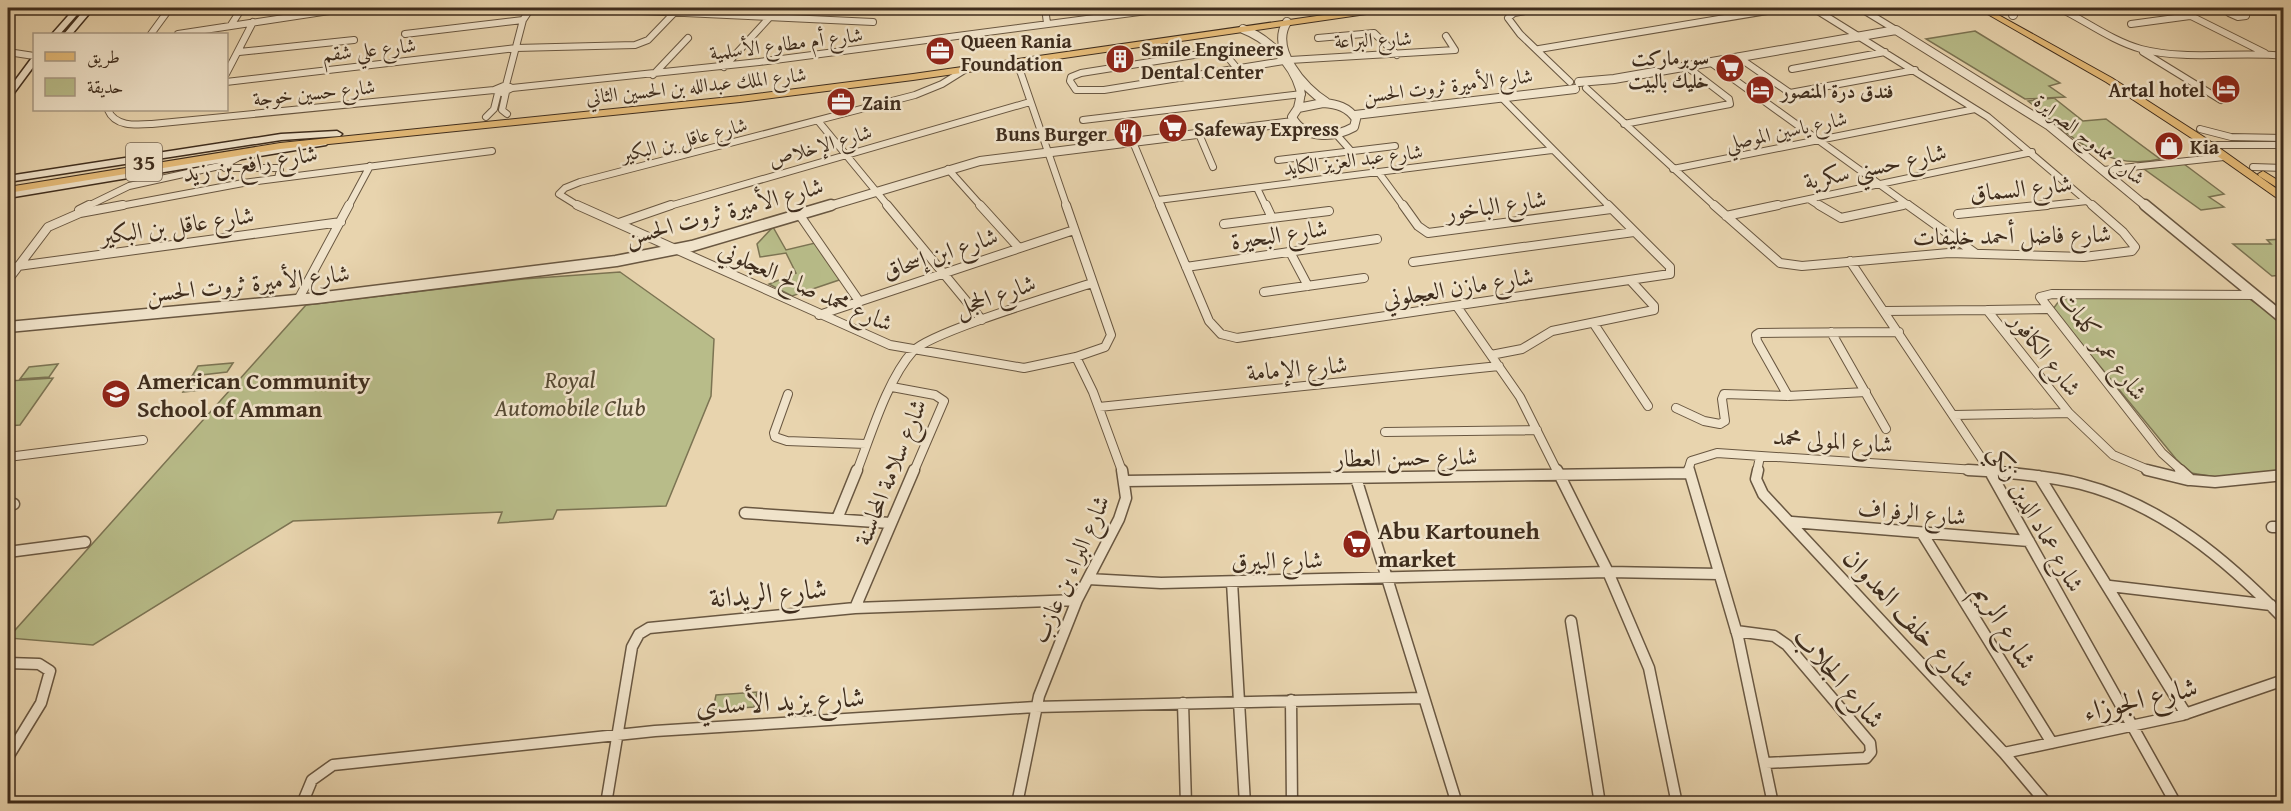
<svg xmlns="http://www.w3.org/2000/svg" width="2291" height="811" font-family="'Gentium Book Plus',Amiri,serif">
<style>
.green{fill:#b8bc89;stroke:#7c7453;stroke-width:1.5}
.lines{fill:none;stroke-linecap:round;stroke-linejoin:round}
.minor-far2-casing{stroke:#695741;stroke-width:8}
.minor-far1-casing{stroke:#695741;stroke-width:10}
.minor-casing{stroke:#695741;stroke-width:13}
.tertiary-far1-casing{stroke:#695741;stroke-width:10}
.tertiary-casing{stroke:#695741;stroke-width:13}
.secondary-casing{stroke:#3f2d1d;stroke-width:3}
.primary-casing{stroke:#3f2d1d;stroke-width:2}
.trunk-casing{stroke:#3f2d1d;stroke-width:2}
.minor-far2{stroke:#f0e3ca;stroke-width:6}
.minor-far1{stroke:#f0e3ca;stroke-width:8}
.minor{stroke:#f0e3ca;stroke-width:10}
.tertiary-far1{stroke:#f0e3ca;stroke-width:8}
.tertiary{stroke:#f0e3ca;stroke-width:10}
.secondary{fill:#f0e3ca;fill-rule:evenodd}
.primary{fill:#e4ba77;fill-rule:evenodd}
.trunk{fill:#e4ba77;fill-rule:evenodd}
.labels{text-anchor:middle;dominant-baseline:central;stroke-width:5;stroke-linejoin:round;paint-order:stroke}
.far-street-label{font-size:20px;fill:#3f2d1d;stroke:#f0e3ca}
.far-poi-label{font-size:20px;font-weight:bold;fill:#3f2d1d;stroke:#f0e3ca;text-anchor:start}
.shield{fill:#f0e3ca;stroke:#746451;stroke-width:1.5}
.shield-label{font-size:22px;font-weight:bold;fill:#3f2d1d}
.street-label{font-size:24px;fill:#3f2d1d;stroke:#f0e3ca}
.park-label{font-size:24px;font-style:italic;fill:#574a33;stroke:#f0e3ca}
.poi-label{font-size:24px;font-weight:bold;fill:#3f2d1d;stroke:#f0e3ca;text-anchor:start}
.near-street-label{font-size:28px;fill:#3f2d1d;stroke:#f0e3ca}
</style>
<rect width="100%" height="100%" fill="#e8d4ae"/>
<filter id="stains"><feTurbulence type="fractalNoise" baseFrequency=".00333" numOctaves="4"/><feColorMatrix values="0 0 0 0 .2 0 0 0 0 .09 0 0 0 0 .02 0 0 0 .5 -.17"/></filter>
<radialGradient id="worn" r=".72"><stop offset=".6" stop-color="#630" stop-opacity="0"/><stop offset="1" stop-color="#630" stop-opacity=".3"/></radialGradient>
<path class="green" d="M1975 31 2060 83 2049 86 2065 97 2025 99 1926 39Z
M2054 98 2083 121 2106 119 2160 159C2104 173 2067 133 2028 101Z
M2184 164 2224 194 2209 197 2224 207 2201 210 2144 169Z
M773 227 786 250 815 243 842 279 792 296 769 284 796 273 786 253 760 257 757 244Z
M2283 239V275L2272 276 2233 244H2271L2267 240Z
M620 272 714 339 711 396 666 506 557 510 553 519 498 523 502 512 293 521 93 645 8 638 306 305 523 279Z
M2062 297 2248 298 2283 322V470L2216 477 2191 473 2176 459 2053 309Z
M233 363 227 372 192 376 198 366Z
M58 364 49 377 20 379 29 367Z
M53 378 20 425 8 426V381Z
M224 378 218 388 183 392 189 382Z
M757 692 754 707 713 710 716 695Z"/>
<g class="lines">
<g class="minor-far2-casing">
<path id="minor-far2" d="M578 8 873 22
M1045 8 1047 23
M1542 8 1514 13 1508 18 1520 34 1570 82
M1813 8 1988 117 2094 207
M1860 8 1896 30
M2059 8C2086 21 2112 41 2141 49 2188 61 2237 51 2284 56
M2175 8 2265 53
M8 9 11 8
M2238 12 2246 16 2238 17 2229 13 2231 11 2284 12
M2131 24 2190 16
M231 25 242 8
M151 34 170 8
M178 34 349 8
M405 34 523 20
M1318 38 1374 33 1397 55
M1539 49 1785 8
M8 52 34 56
M239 52 354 40
M2143 52 2221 100
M1738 57 1790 93 1915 70
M1017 62 1067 207
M1710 62 1911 207
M724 67 770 17
M1236 67 1225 54 1213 52 1081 73 1071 77 1070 81 1076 90H1104L1290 60 1455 50 1446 36
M1792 69 1885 52
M226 74 253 22
M653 75 688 38
M226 82 516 48 635 45 648 40 675 12
M506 85 523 20 531 8
M506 85 512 88 502 93 494 90Z
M512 88 759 62 1170 8
M1586 88 1716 207
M506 92 502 110 507 114
M1502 98 1610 207
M108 110C115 127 136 125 152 124L494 90
M486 117 494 109 498 93
M1083 120 1302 94
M819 122 889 207
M1624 124 1730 104 1729 99 1686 66
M2200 129 2231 137 2284 138
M1199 134 1213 167
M1336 134 1351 151
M1133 142 1160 207
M2208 145H2284
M1278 160 1395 146
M2253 167 2284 168
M225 168H277L280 170 278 178
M948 169 982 207
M1673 169 1975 109
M2104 170 2224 157
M1379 173 1404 207
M1257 188 1266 207
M1158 200 1552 150
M1810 200 1821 207
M86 207 129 186 224 165 241 156
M115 207 243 183 492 151
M348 207 370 166
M580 207 559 194 565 188 580 182 915 95 942 84 966 69
M666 207 1030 102
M1771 207 2032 152
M1896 207 1908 204
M2032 207 2087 201"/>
</g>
<g class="minor-far1-casing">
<path id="minor-far1" d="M577 205 890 345 1024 368 1076 357 1105 347 1111 335 1066 205
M887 205 982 320
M980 205 1019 248
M1160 205 1209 321 1221 334 1237 338 1670 274V267L1608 205
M1266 205 1272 218
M1403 205 1418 226 1428 233 1611 209
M1714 205 1780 263 1802 266 1949 253 2084 257 2132 251 2135 247 2123 232 2092 205
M1819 205 1841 218 1903 205
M1908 205 1975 253
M79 210 89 205
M799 214 859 301
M1958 214 2047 205
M1726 216 1778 205
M619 223 671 205
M1224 224 1329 211
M1290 252 1308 286
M1850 261 1990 471
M1413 262 1634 232
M18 266 341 222
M1186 267 1377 239
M8 280 48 227 80 213 123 205
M1264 292 1364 278
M298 300 349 205
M1458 308 1520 397 1557 471
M1987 310 2047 309
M1884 311 1987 310 2069 413 1954 415
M819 315 1074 230
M1594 324 1648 406
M1831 332 1886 429
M1491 355 1522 349 1552 331 1654 310V306L1632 282
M1076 357 1093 392 1122 471
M892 387 935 395 944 401 914 471
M788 394 774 433 775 437 787 441 866 444
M1788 396 1757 341 1756 335 1759 333 1899 332
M1099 407 1499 366
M1676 408 1704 421 1720 424 1725 421 1722 399 1724 394 1788 396 1866 392
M2069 413 2113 455 2151 471
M1385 432 1537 430
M8 457 143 440
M857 471C871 435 887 380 913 351 931 332 1059 294 1092 283
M1688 471 1691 461 1717 453 1991 471
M1757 471 1760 457
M2182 471 2162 453 2040 297 2052 294 2255 295"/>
</g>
<g class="minor-casing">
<path id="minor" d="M1557 470 1608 572 1649 668 1677 804
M1689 470 1738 637 1773 804
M1758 470 1756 479 1763 494 2004 753 2047 804
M1968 470C2006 472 2044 475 2081 484 2162 505 2227 560 2284 619
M1989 470 2176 804
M2147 470 2188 480
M2180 470 2191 480 2215 482 2284 475
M2039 476 2186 714
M1356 478 1457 804
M1125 481 1688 473
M8 505 14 504
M745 513 890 523
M837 519 857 470
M1792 522 2029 541
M2272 527H2284
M1922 533 2052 743
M8 552 85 542
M1088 579 1161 583 1608 572 1719 574
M1232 582 1245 804
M2110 586 2271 605
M855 608 914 470
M1571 621 1600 804
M1736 631 1774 636 1787 645 1870 743 1871 752 1866 758 1766 763
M8 663 39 664 50 671 41 703 8 757
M1291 700 1292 804
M1183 703 1186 804
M2004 753 2182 715 2284 680
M302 804 312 780 333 765 655 731 1035 707 1423 698
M606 804 632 647 639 634 649 628 855 608 1077 600
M1017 804 1039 696 1077 600 1119 519 1126 498 1122 470"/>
</g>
<g class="tertiary-far1-casing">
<path id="tertiary-far1" d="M2012 8 2013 15
M1287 22C1270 49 1303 88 1326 102
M1243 29C1267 38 1293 63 1300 89 1302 95 1299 102 1298 108
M1579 82 1614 79 1896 30 2048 125 2147 207
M1323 103C1337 104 1348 107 1356 119L1354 127C1334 138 1304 140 1292 117L1298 108Z
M1355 115 1575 89
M826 207 980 161 1293 122"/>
</g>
<g class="tertiary-casing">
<path id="tertiary" d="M2145 205 2284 319
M8 327 317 298 616 261 692 246 831 205"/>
</g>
<g class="secondary-casing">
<path id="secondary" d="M75 8H83L60 34H52Z
M86 8H94L72 34H64Z
M31 59H34V66L11 97H8V90Z
M337 131 342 134 340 136 281 140 8 182V176L281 134Z
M323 140 328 143 326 145 8 198V192Z"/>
</g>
<g class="primary-casing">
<path id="primary" d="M1977 8H1986L2112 78 2204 137 2284 194V203L2196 141 2106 82Z
M2263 171 2284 184V192L2259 176 2258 174Z"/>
</g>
<g class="trunk-casing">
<path id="trunk" d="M1372 8H1391L1387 11 913 80 740 102 280 149 8 193V187L280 143 740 96 913 74Z"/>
</g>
<use href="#minor-far2" class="minor-far2"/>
<use href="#minor-far1" class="minor-far1"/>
<use href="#minor" class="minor"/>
<use href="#tertiary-far1" class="tertiary-far1"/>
<use href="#tertiary" class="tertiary"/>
<use href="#secondary" class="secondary"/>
<use href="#primary" class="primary"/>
<use href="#trunk" class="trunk"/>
</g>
<defs>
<g id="office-disc" transform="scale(1.5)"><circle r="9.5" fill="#8f2418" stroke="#f0e3ca"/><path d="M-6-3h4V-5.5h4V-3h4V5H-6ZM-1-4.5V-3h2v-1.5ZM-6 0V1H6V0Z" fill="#fff"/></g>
<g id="building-disc" transform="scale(1.5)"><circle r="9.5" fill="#8f2418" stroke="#f0e3ca"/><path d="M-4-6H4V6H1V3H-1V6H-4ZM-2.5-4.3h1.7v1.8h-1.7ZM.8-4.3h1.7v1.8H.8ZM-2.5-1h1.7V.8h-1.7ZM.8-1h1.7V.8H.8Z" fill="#fff"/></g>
<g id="supermarket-disc" transform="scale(1.5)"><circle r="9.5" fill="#8f2418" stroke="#f0e3ca"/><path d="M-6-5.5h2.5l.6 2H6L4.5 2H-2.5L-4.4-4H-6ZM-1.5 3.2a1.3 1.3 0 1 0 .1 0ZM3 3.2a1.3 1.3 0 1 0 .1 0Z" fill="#fff"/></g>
<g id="hotel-disc" transform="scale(1.5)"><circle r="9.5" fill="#8f2418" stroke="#f0e3ca"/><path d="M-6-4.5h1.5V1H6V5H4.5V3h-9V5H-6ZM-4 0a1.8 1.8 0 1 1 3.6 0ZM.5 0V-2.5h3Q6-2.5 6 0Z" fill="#fff"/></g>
<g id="restaurant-disc" transform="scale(1.5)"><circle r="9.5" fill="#8f2418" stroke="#f0e3ca"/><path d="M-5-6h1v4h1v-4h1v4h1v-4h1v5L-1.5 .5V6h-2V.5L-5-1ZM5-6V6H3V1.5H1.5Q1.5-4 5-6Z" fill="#fff"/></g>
<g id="shop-disc" transform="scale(1.5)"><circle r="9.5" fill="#8f2418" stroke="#f0e3ca"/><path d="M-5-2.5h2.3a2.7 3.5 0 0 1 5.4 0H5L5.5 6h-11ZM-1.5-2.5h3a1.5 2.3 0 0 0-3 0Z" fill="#fff"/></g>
<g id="school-disc" transform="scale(1.5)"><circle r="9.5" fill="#8f2418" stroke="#f0e3ca"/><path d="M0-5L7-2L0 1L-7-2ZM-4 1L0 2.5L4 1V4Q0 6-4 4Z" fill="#fff"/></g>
</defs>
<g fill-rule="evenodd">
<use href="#office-disc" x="940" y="51"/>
<use href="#building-disc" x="1120" y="59"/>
<use href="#supermarket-disc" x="1730" y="68"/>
<use href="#hotel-disc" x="2226" y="89"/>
<use href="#hotel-disc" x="1760" y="90"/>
<use href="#office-disc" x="841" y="102"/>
<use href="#supermarket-disc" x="1173" y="128"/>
<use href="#restaurant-disc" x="1128" y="133"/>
<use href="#shop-disc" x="2169" y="146"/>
<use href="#school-disc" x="116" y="394"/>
<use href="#supermarket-disc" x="1357" y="544"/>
</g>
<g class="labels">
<g class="far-street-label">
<text transform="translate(1373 39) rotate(-2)">شارع البراعة</text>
<text transform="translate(786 43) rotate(-7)">شارع أم مطاوع الأسلمية</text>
<text transform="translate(369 49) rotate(-6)">شارع علي شقم</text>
<text transform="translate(696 85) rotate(-6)">شارع الملك عبدالله بن الحسين الثاني</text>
<text transform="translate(1448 85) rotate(-7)">شارع الأميرة ثروت الحسن</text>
<text transform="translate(314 92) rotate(-6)">شارع حسين خوجة</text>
<text transform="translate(1786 130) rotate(-12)">شارع ياسين الموصلي</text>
<text transform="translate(684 139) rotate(-14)">شارع عاقل بن البكير</text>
<text transform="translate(2090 139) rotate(38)">شارع ممدوح الصرايرة</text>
<text transform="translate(820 145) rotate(-16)">شارع الإخلاص</text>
<text transform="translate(1353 159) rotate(-7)">شارع عبد العزيز الكايد</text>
</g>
<g class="far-poi-label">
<text x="961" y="40">Queen Rania<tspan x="961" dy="23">Foundation</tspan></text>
<text x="1141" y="48">Smile Engineers<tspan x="1141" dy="23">Dental Center</tspan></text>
<text x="1709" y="57" text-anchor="end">سوبرماركت<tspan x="1709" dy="23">خليك بالبيت</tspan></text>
<text x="2205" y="89" text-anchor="end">Artal hotel</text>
<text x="1781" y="90">فندق درة المنصور</text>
<text x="862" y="102">Zain</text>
<text x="1194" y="128">Safeway Express</text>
<text x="1107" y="133" text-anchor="end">Buns Burger</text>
<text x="2190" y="146">Kia</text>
</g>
<rect class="shield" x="126" y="143" width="36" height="38" rx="4.5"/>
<g class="shield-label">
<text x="144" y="162">35</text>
</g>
<g class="street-label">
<text transform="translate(250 163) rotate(-9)">شارع رافع بن زيد</text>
<text transform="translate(1875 166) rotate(-12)">شارع حسني سكرية</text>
<text transform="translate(2021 188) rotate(-6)">شارع السماق</text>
<text transform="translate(1496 205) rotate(-8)">شارع الباخور</text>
<text transform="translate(724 211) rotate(-15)">شارع الأميرة ثروت الحسن</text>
<text transform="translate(177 225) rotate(-8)">شارع عاقل بن البكير</text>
<text transform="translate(1279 234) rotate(-8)">شارع البحيرة</text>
<text transform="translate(2012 235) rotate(-1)">شارع فاضل أحمد خليفات</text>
<text transform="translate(940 253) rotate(-18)">شارع ابن إسحاق</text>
<text transform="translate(248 283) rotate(-6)">شارع الأميرة ثروت الحسن</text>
<text transform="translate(806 286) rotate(24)">شارع محمد صالح العجلوني</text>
<text transform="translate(1458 287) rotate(-9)">شارع مازن العجلوني</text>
<text transform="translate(995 295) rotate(-19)">شارع الحجل</text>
<text transform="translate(2103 345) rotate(53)">شارع عمر كلمات</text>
<text transform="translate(2046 354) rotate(52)">شارع الكافور</text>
<text transform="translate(1297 368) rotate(-5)">شارع الإمامة</text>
<text transform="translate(1833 440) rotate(4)">شارع المولى محمد</text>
<text transform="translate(1406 457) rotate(-1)">شارع حسن العطار</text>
<text transform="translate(890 472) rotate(-68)">شارع سلامة المحاسنة</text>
<text transform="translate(1912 512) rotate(5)">شارع الرفراف</text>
<text transform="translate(2037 518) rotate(60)">شارع عماد الدين زنكي</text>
<text transform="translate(1277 560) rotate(-1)">شارع البيرق</text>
<text transform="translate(1070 569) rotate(-66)">شارع البراء بن عازب</text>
</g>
<g class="park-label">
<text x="570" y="379">Royal<tspan x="570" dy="28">Automobile Club</tspan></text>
</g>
<g class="poi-label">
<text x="137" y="380">American Community<tspan x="137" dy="28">School of Amman</tspan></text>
<text x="1378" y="530">Abu Kartouneh<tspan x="1378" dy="28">market</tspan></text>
</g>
<g class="near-street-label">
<text transform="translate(768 592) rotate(-5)">شارع الريدانة</text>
<text transform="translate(1910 617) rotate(47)">شارع خلف العدوان</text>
<text transform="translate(2006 626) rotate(58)">شارع الريم</text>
<text transform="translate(1840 677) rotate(49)">شارع الجلاب</text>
<text transform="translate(2140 698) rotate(-13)">شارع الجوزاء</text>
<text transform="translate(780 700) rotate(-3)">شارع يزيد الأسدي</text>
</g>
</g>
<rect width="2291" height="811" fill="none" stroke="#e8d4ae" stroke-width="30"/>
<rect x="9" y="9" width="2273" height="793" fill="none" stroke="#3f2d1d" stroke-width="3"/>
<rect x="15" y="15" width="2261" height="781" fill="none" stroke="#3f2d1d" stroke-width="1.5"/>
<rect x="33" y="33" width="195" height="78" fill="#f0e3ca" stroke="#a99a85" stroke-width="1.5"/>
<rect x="45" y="52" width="30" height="9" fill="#e4ba77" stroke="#a99a85" stroke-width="1.5"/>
<text x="87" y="63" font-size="18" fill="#3f2d1d">طريق</text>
<rect x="45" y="78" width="30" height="18" fill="#b8bc89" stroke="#a99a85" stroke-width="1.5"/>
<text x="87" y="93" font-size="18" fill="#3f2d1d">حديقة</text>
<rect width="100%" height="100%" filter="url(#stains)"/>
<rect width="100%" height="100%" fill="url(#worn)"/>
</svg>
